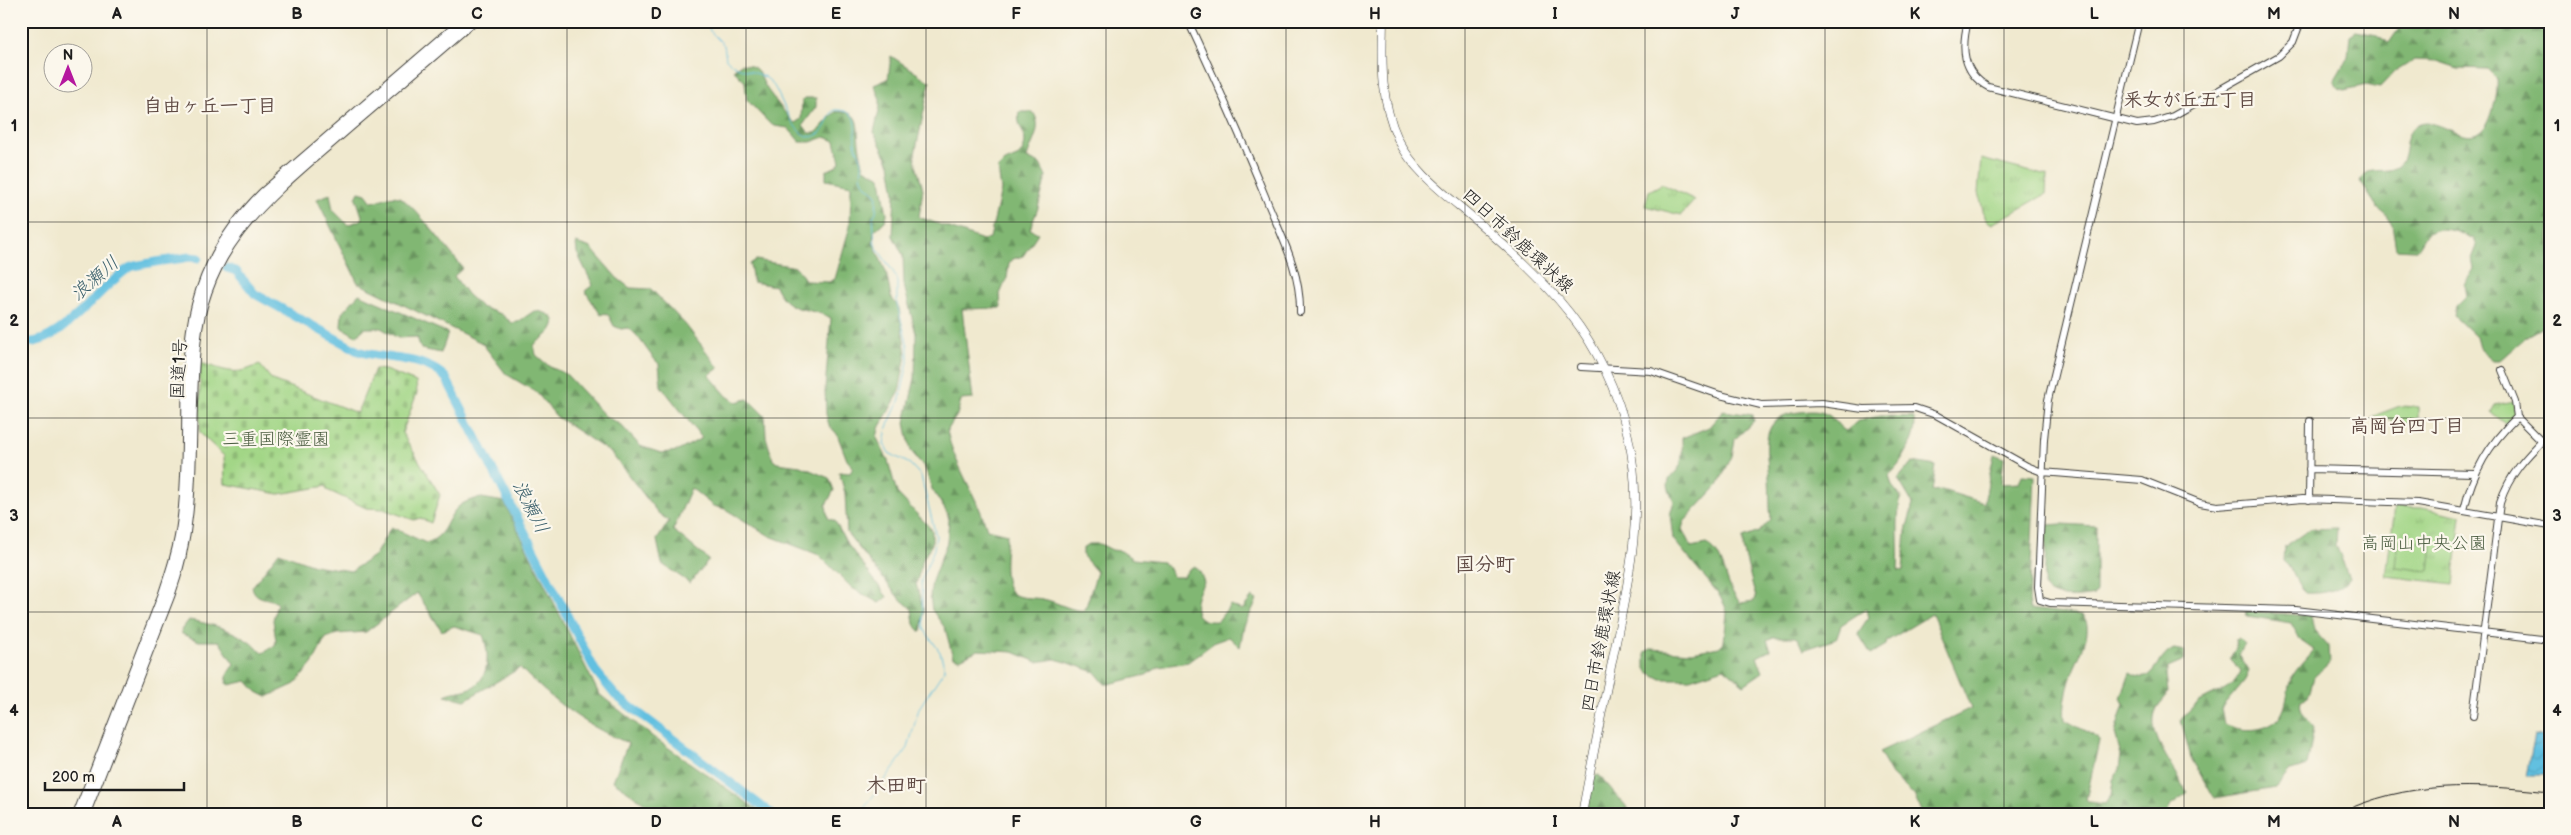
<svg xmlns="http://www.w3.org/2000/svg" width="2571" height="835" font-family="'Balsamiq Sans','Klee One',sans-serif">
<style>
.forest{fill:url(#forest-firs);stroke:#4e6a48}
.cemetery{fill:url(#cemetery-stones);stroke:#5f7951}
.park{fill:url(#park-tufts);stroke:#5f7951}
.pitch{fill:#a2d686;stroke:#5f7951}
.water{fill:url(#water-waves);stroke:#3f6e7e}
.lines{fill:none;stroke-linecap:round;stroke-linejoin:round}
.stream{stroke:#62c0e0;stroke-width:1}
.river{stroke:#62c0e0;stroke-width:9}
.minor-casing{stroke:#3c3b37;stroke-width:8}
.major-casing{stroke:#3c3b37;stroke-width:9}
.highway-casing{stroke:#3c3b37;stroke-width:11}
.minor{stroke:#fff;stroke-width:6}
.major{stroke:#fff;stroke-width:8}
.highway{stroke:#fff;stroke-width:9}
.rail{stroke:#1c1c1c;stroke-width:1}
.grid{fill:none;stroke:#1c1c1c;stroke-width:1;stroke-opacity:0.55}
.labels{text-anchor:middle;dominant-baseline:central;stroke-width:4.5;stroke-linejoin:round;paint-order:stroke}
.street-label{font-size:18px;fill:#1c1c1c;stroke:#fbf7ec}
.park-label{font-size:18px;fill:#4b5d41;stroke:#fbf7ec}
.neighbourhood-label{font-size:19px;font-weight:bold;fill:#5f4a44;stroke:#fbf7ec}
.water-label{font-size:19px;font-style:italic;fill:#385e6a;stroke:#fbf7ec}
.quarter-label{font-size:20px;font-weight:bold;fill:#5f4a44;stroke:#fbf7ec}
.neatline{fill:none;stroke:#1c1c1c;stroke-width:2}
.grid-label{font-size:16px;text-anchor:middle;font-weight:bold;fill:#1c1c1c}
</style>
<defs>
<pattern id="forest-firs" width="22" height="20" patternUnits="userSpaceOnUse" patternTransform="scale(1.25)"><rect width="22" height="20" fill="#81b773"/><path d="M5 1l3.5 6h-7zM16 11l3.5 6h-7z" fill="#69945e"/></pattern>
<pattern id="cemetery-stones" width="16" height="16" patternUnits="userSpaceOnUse" patternTransform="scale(1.25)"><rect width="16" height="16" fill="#a2d686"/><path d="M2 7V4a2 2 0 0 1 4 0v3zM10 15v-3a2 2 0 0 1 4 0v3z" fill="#8bb773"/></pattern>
<pattern id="park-tufts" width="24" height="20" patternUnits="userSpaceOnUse" patternTransform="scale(1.25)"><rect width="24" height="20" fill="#a2d686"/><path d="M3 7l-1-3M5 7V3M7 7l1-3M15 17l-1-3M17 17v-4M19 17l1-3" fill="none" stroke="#8bb773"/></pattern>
<pattern id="water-waves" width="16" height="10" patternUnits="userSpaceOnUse" patternTransform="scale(1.25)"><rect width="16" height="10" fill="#62c0e0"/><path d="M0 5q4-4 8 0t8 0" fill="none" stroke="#54a4c0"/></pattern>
</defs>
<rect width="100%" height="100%" fill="#fbf7ec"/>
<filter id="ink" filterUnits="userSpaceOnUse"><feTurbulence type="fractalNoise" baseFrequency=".02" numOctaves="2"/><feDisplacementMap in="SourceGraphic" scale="10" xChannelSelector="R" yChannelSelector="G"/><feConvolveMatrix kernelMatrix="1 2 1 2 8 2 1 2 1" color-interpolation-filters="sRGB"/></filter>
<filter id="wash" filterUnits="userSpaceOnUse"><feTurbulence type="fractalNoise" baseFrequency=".0096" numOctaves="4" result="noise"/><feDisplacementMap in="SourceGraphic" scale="20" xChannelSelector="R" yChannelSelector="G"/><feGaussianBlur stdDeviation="1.12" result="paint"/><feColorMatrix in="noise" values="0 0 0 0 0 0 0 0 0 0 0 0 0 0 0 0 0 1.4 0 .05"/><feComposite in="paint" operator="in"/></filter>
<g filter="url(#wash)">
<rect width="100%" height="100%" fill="#f0e9cf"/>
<path class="forest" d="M2404 21H2550V323L2526 337 2500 360H2493L2479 348 2476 337 2454 316 2456 306 2466 296 2464 285 2474 269 2472 259 2477 246 2474 239C2460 233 2441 223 2427 234 2422 238 2421 246 2415 250L2396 249 2392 224 2386 214 2377 207 2360 181C2368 164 2383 175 2396 167 2411 159 2399 134 2418 125 2443 113 2476 163 2492 113 2495 101 2498 92 2497 79L2487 69 2458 68 2437 61 2414 60 2395 72 2380 88 2366 85 2345 90 2338 88 2334 81 2348 57 2350 35 2356 31 2377 35 2389 43Z
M891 56 930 82 915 154 916 165 923 189 919 217 983 240 990 238 1001 190 998 168 1003 163 1019 156C1034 136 1015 130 1019 112H1033C1044 128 1031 142 1027 158L1040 164 1046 176 1038 208 1030 229 1038 233 1023 256 1013 259 1009 264 1007 278 1000 294 1001 308 962 309 973 399 961 400 957 415 947 431C954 465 977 495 987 529L1007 534C1006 549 999 590 1017 596 1027 599 1037 597 1047 600 1059 603 1073 612 1085 610L1097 572 1083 556V548L1089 544H1100L1112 550 1121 551 1133 559 1162 562 1168 567 1173 577H1183L1189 569 1195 566 1200 572 1204 582C1194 599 1187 624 1218 621L1230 605 1242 610 1252 597 1257 600 1244 626 1240 647 1229 637 1215 642 1188 662 1159 667 1146 675 1109 684H1105L1095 672 1066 662 1055 659 1037 662 1013 652 978 650 960 659 953 657 945 628 932 610 930 596 932 581 947 542 949 519 947 513 932 489 925 468 911 451 905 423 915 378 916 334 904 285 903 255 893 236 895 193 890 164 874 132 880 106V99L874 85 888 79Z
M741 64C762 66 758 75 767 89 772 96 790 120 795 123L801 119 802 100 805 98H816V107L803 125 809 133H816L835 112C861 110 857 124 859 144 860 152 862 160 864 168L879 176 881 179 887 214 885 221 874 231 873 242 886 272 891 297 899 308 906 354 899 393 879 428 877 438 888 461 897 493 932 530V544L923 559 916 584 924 611 921 632 914 624 912 609 898 597 847 533 845 493 839 472 850 473 853 467 847 460 837 434 829 425 826 414 825 389 831 318C805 305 789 315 775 286L753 282 750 264 756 260 796 267 806 281 829 282 835 279 850 226 851 185 826 180V171L835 167 840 162 835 141 825 137 811 142H800L788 128 774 126 768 122 747 100 745 82 733 70Z
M359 192 366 194 372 202C381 201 389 194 399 197 412 202 451 254 463 268L454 276 467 294 481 307 501 314 512 323 518 322 534 311C542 311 561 316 552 329 549 335 539 340 534 345L536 355 550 367 566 374 605 416 621 425 640 446 661 453 678 451 702 438 661 386 659 364C648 354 639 334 628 328L621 329 614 326 609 316 605 313 601 315 585 291 593 285 577 253 576 243 591 248 617 278 630 288 651 289 685 324 719 368 709 375 727 396 736 402 748 399 765 416 766 437 773 460 777 463 800 466 829 478 834 490 826 505 828 518 835 521 846 542 887 597 879 603 852 588 819 555 770 536 725 509 713 506 691 488 673 530 709 560 690 583 662 564 657 540 669 521 658 513 611 453 557 417 536 392 506 374 482 343 358 283 317 199 330 194 333 210 348 225 363 219 356 198Z
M359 294 448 333 441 353 421 349 417 337 398 338 381 328H365L356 336 341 327 342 313Z
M1723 411 1753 415 1754 421 1735 439 1732 456 1718 485 1684 522 1682 529 1691 547 1706 544C1727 554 1723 587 1741 603L1754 601 1756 598 1743 548V538L1759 532 1771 519C1769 505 1770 491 1769 477 1766 447 1759 415 1800 412 1809 411 1818 410 1826 414 1836 418 1837 427 1846 431L1859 420 1881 416 1913 417C1921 431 1901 466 1889 475L1892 486 1901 497C1895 522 1900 545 1898 570L1903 571 1906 531 1913 504 1898 479 1912 462 1936 466 1932 491 1942 490 1984 503 1994 454 2004 458 2001 484 2019 483 2022 475 2035 476 2029 609 2082 615C2097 629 2075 662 2071 677 2067 691 2063 706 2065 720L2098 738 2099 741 2086 800 2088 802 2105 804 2111 795 2113 780 2119 769 2121 755 2115 733 2124 704 2121 698 2130 673C2155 689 2155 657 2174 649L2184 651V661L2168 668 2166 675 2168 692C2166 699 2160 702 2157 708 2143 734 2178 770 2187 793L2169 806 2168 814H1922L1914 795 1892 775 1879 752 1971 708 1932 614 1887 641 1886 645 1871 654 1858 633 1868 618 1866 609 1841 625 1836 639 1803 650 1798 639 1795 637H1773L1767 640 1771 650 1757 657 1763 672 1744 685 1724 668 1690 679H1661L1648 672 1645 666V652L1651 649 1692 652 1719 647 1724 642 1727 613 1725 606 1718 593 1673 539 1670 515 1674 501C1659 474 1677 479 1681 462 1683 455 1682 445 1682 438L1709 427Z
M482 498 504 502 599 694 653 737 763 814H709L705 808H652L613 781 628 743C582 724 555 702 520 668L465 700 445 695C453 691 460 692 468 689 490 682 490 653 483 635L454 626 442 631 417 593 366 632 337 634 326 638 312 664 295 684 267 697 257 692 247 681 229 685 226 683 228 673 234 664 219 641H199L182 634 181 630 189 620C221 626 238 631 263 653L275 645 276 641 273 620 277 603C267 596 256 601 252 587L279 552 314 565 351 571 375 555 391 527 426 543C455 534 441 502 482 498Z
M2062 524 2096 526V592L2094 595C2080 598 2050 601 2044 586L2047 525Z
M2337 528 2336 545 2349 578C2340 592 2320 594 2306 593 2294 583 2295 570 2283 561L2284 547 2310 529Z
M2246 611 2311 616 2314 630 2328 646 2329 663 2314 677 2308 697 2301 700C2298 711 2308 719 2314 728L2307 766 2291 771 2276 788 2214 798 2191 758 2181 720C2188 711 2194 704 2205 699 2221 690 2233 689 2241 671L2230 658 2236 648 2235 640 2239 638 2245 644 2239 655 2249 671 2245 680 2221 709 2224 724C2242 733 2274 733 2283 711 2288 701 2287 687 2292 677 2297 668 2307 658 2314 650L2301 641 2291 623 2247 616Z
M1599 775 1633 814H1586L1595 776Z"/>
<path class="cemetery" d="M200 363C224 369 235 378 259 364L272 380 357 413 375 369 385 370 416 382 417 393 402 433 440 495 431 523 420 518 414 520 383 509 366 508 327 490 326 486 279 494 225 484 224 456 200 433Z"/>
<path class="park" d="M1981 159 2047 176 2046 194 1992 224 1986 220 1978 193Z
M1662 184 1695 200 1681 215 1645 206 1649 191Z
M2513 401 2515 414 2506 424 2491 412 2495 405Z
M2400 406 2418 407V424H2394L2390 419 2371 417Z
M2395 507 2422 508 2461 516 2453 584 2386 576Z"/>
<path class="pitch" d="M2398 540 2432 544 2429 571 2395 567Z"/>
<path class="water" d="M2534 735 2550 738V775H2526Z"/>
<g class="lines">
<path class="stream" d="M707 21 710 31 724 45 726 59C739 73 757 69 770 81 782 92 795 152 820 133 827 127 828 116 834 110 861 109 854 128 855 143 856 150 861 155 862 162 863 169 859 174 863 181 866 187 873 190 877 195L876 212 873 217 875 245 894 273 897 281V304L908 346V362L900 399 887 427 884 444 889 453 910 464 921 476 936 536 934 549 921 581 924 629 940 652 945 669 919 708 908 748 860 814"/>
<path class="river" d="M227 268 236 271 255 294 358 351C388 361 423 355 446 378L595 670 615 695 772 814
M21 342C57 350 99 287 129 268 134 264 179 259 190 257L198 258"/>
</g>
</g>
<g filter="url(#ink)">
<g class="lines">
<g class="minor-casing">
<path id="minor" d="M1188 21C1215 79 1241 137 1265 196 1280 234 1301 270 1300 312
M1968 21C1961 48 1962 72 1988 87L2137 124 2154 122 2173 116 2279 56 2293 42 2301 21
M2139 21 2048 400 2044 439 2038 587 2040 600 2050 603 2296 610 2550 640
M1581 367 1651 371 1720 395 1761 405 1822 403 1863 409 1915 408 1936 415 2027 466 2042 472 2142 480 2200 503 2217 506 2303 499 2418 503 2550 526
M2502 370 2515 402 2517 417 2541 441
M2309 469 2474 473
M2309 500 2310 421
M2464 510C2473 471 2489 444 2517 417
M2473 716 2500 503C2510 472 2528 455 2550 433"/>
</g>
<g class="major-casing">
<path id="major" d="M1383 21C1382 63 1380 100 1398 139 1413 171 1445 194 1471 216 1547 282 1604 334 1628 436 1645 510 1629 580 1614 652 1603 706 1592 760 1582 814"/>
</g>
<g class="highway-casing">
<path id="highway" d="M78 814 163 595C171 571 179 547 182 521 198 392 158 298 263 193L463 21
M85 814 170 595C200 513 187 427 196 341 206 243 272 194 341 134 385 96 430 59 473 21"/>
</g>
<use href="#minor" class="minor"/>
<use href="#major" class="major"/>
<use href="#highway" class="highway"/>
<path class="rail" d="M2337 814C2409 780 2473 784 2550 792"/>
</g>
</g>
<path class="grid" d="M207 21V814M387 21V814M567 21V814M746 21V814M926 21V814M1106 21V814M1286 21V814M1465 21V814M1645 21V814M1825 21V814M2004 21V814M2184 21V814M2364 21V814M21 222H2550M21 418H2550M21 612H2550"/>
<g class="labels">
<g class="street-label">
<text transform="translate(1518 241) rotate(43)">四日市鈴鹿環状線</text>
<text transform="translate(179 369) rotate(-87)">国道1号</text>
<text transform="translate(1601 641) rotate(-79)">四日市鈴鹿環状線</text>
</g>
<g class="park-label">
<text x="276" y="439">三重国際霊園</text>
<text x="2424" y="543">高岡山中央公園</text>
</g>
<g class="neighbourhood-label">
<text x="2190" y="100">釆女が丘五丁目</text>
<text x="210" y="106">自由ヶ丘一丁目</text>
<text x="2407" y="426">高岡台四丁目</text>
</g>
<g class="water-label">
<text transform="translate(95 279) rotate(-41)">浪瀬川</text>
<text transform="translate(530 507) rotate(63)">浪瀬川</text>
</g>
<g class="quarter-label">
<text x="1485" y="565">国分町</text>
<text x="896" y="786">木田町</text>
</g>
</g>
<rect width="2571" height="835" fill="none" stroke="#fbf7ec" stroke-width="55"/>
<g transform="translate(68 68)"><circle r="24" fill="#fbf7ec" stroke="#a29f99"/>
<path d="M0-4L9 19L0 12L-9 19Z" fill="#b5179e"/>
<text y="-8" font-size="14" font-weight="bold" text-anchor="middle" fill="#1c1c1c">N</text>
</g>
<path d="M45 782v8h139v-8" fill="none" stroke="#1c1c1c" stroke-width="2.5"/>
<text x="52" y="782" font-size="15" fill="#1c1c1c" stroke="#fbf7ec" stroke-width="4" paint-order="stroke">200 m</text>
<rect x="28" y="28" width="2516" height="780" class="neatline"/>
<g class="grid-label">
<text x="117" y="19">A</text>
<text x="297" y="19">B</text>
<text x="477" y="19">C</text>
<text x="656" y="19">D</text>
<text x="836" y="19">E</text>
<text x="1016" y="19">F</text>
<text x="1196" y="19">G</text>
<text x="1375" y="19">H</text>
<text x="1555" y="19">I</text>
<text x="1735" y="19">J</text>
<text x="1915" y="19">K</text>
<text x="2094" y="19">L</text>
<text x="2274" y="19">M</text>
<text x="2454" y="19">N</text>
<text x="14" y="131">1</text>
<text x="2557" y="131">1</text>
<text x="14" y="326">2</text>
<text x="2557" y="326">2</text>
<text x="14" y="521">3</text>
<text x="2557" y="521">3</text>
<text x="14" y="716">4</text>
<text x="2557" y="716">4</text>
<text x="117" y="827">A</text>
<text x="297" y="827">B</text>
<text x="477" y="827">C</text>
<text x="656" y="827">D</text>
<text x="836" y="827">E</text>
<text x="1016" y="827">F</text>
<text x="1196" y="827">G</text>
<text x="1375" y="827">H</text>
<text x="1555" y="827">I</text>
<text x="1735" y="827">J</text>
<text x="1915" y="827">K</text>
<text x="2094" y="827">L</text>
<text x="2274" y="827">M</text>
<text x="2454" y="827">N</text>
</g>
</svg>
